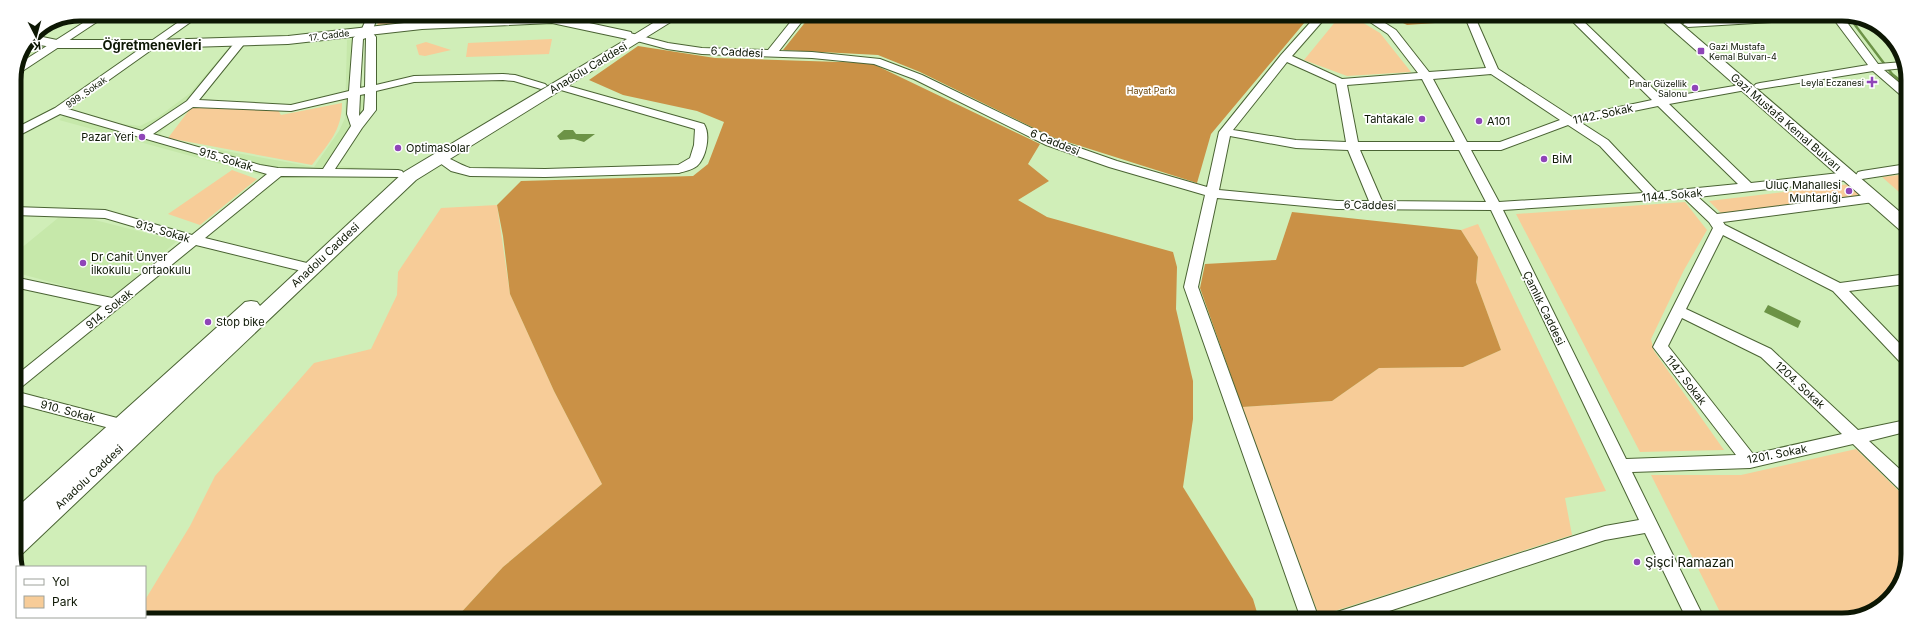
<svg xmlns="http://www.w3.org/2000/svg" width="1922" height="634" font-family="Inter,sans-serif">
<style>
.built{fill:#c6e8aa}
.green{fill:#f7cc98}
.forest{fill:#ca9146}
.water{fill:#6c9346}
.lines{fill:none;stroke-linecap:round;stroke-linejoin:round}
.stream{stroke:#6c9346;stroke-width:2.5}
.minor-casing{stroke:#4a6333;stroke-width:2}
.major-casing{stroke:#4a6333;stroke-width:2}
.minor{fill:#fff;fill-rule:evenodd}
.major{fill:#fff;fill-rule:evenodd}
.poi-dot{fill:#8f45b8;stroke:#fff;stroke-width:1.5}
.labels{text-anchor:middle;dominant-baseline:central;stroke-width:3.5;stroke-linejoin:round;paint-order:stroke}
.far-street-label{font-size:9px;fill:#0d1704;stroke:#fff}
.far-poi-label{font-size:9px;fill:#0d1704;stroke:#fff;text-anchor:end}
.far-park-label{font-size:9px;fill:#6c4509;stroke:#fff}
.street-label{font-size:11px;fill:#0d1704;stroke:#fff}
.poi-label{font-size:11px;fill:#0d1704;stroke:#fff;text-anchor:start}
.far-district-label{font-size:13px;font-weight:bold;fill:#0d1704;stroke:#fff}
.near-poi-label{font-size:13px;fill:#0d1704;stroke:#fff;text-anchor:start}
.rim{fill:none;stroke:#0d1704;stroke-width:5}
</style>
<rect width="100%" height="100%" fill="#d0eeb8"/>
<path class="built" d="M361 38V84L368 109 337 166 389 169 382 178H276L264 176 59 120 71 109 115 123 140 126 158 117 189 94 227 50 238 49 181 113 160 133 165 140 314 167 339 131 345 118 347 40Z
M83 217 177 241 115 295 105 297 14 272V254L58 218Z"/>
<path class="green" d="M382 15H449V20L377 25Z
M1340 16H1352L1380 33 1411 72 1347 76 1304 60Z
M552 39 549 54 466 57 468 43Z
M426 42 451 50 425 56 419 55 416 45Z
M342 103C342 131 328 144 312 165L168 138 193 105 278 110 281 115Z
M232 170 257 179 200 225 168 214Z
M1907 174V199L1882 177Z
M1850 184 1863 196 1721 213 1709 201Z
M1685 202 1707 230 1684 270 1651 339 1654 351 1724 450 1640 452 1516 214Z
M497 205 510 294 554 391 602 484 503 567 457 617H145V600L190 526 215 476 314 363 371 349 397 295 398 272 441 208Z
M1478 224 1606 491 1565 498 1572 535 1319 616 1242 407 1332 401 1379 368 1463 367 1501 350 1476 282 1478 257 1461 230Z
M1856 449 1905 497V575L1882 606 1842 620H1724L1651 475H1741Z"/>
<path class="forest" d="M811 15 1310 16 1211 134 1197 183 1052 137 920 72 878 55 783 50Z
M1391 17H1460L1463 21 1407 25Z
M638 46 715 58 871 63 1040 144 1028 164 1049 181 1018 200 1047 217 1173 252 1177 267 1176 309 1193 381V419L1183 487 1253 599 1259 619 457 617 503 567 602 484 554 391 510 294 503 236 497 205 521 181 693 176 708 164 724 122 697 111 623 95 589 80Z
M1292 212 1461 230 1478 257 1476 282 1501 350 1463 367 1379 368 1332 401 1242 407 1200 288 1205 264 1276 260Z"/>
<path class="water" d="M564 130H573L576 134H595L584 142 574 139 560 140 557 136Z
M1768 305 1801 321 1798 328 1764 312Z"/>
<g class="lines">
<path class="stream" d="M1849 17 1892 74 1908 87"/>
<g class="minor-casing">
<path id="minor" d="M97 14H109L21 72 16 73 20 63Z
M190 14H202L68 109 142 131 187 101 236 41 240 40 245 43 199 100 291 105 349 91 353 38 361 31 368 15H378L372 32 376 37V85L414 76 503 74 515 75 545 84 547 86 541 89 514 81 503 80 414 82 376 91V110L362 128 335 169 398 170 402 171 404 174 402 177 281 176 205 238 315 265 317 268 315 271 310 273 196 245 19 389 14 391V377L102 306 14 287V277L112 298 183 241 105 218 14 215V207L105 210 192 235 267 174 60 114 14 138V129L55 108ZM366 38 365 87 360 88 363 39ZM365 94 364 110 359 116 360 95ZM348 98 347 114 351 126 323 169 278 168 260 165 153 134 193 107 291 111Z
M452 15H462L461 26H453Z
M796 15H807L779 51 812 52 880 59 922 75 1054 139 1117 161 1207 187 1219 132 1281 55 1316 16H1327L1292 56 1342 79 1418 73 1388 34 1361 16H1374L1396 30 1429 72 1486 68 1465 17H1475L1498 69 1572 117 1652 100 1568 17H1579L1663 98 1746 84 1750 85 1752 87 1750 89 1746 90 1669 104 1751 183 1848 172 1852 173 1854 176 1852 179 1848 180 1698 197 1717 214 1874 194 1878 195 1880 198 1878 201 1874 202 1723 222 1725 225 1840 283 1907 274 1906 284 1849 291 1906 350V364L1901 363 1833 291 1723 235 1686 309 1771 349 1858 430 1906 420 1905 432 1869 441 1905 474V491L1899 489 1853 444 1750 468 1632 472 1705 620H1687L1645 533 1605 540 1365 619H1331L1334 613 1340 611 1605 526 1639 520 1491 210 1337 209 1217 198 1198 287 1319 619H1301L1184 287 1205 195 1109 167 1046 145 914 79 874 64 812 58 702 54 667 49 622 37 621 35 626 32 668 43 702 48 768 50ZM1287 62 1336 84 1346 142 1296 140 1233 130ZM1491 74 1560 120 1500 142H1467L1433 79ZM1422 79 1455 142H1358L1347 85ZM1658 106 1738 184 1657 192 1608 140 1580 122ZM1568 125 1600 146 1644 193 1499 202 1471 150H1501ZM1230 136 1296 148 1348 150 1369 201H1337L1219 190ZM1360 150H1459L1486 202 1382 201ZM1684 198 1709 222 1713 228 1653 347 1736 455 1626 459 1503 210ZM1682 318 1761 357 1842 434 1753 454 1668 346Z
M1750 17H1811L1806 20 1688 27 1683 24 1688 21Z
M1832 17H1843L1878 64 1903 62 1905 68 1884 70 1908 90V99L1904 98 1873 71 1760 89 1756 88 1754 86 1756 84 1760 83 1868 65Z
M558 83 704 124C711 135 706 158 697 166 692 170 685 171 679 173L545 177 470 176 451 171 433 158 435 155C443 153 459 165 470 168L545 169 678 165 690 158 694 145 695 129 554 88 552 86Z
M1907 164V172L1862 179 1858 178 1856 175 1858 172 1862 171Z
M14 391 121 419 126 421 129 425 126 429 121 431 14 403Z"/>
</g>
<g class="major-casing">
<path id="major" d="M552 15 631 32 632 36 666 15H682L416 180 22 554 14 556V533L16 532H14V510L245 302 251 301 257 302 260 306 404 172 627 39 552 23 422 29 288 44 154 48H57L29 43 33 35 57 40H154L288 36 422 21Z
M1658 17H1673L1907 218V233L1901 231Z"/>
</g>
<use href="#minor" class="minor"/>
<use href="#major" class="major"/>
</g>
<g class="poi-dot">
<rect x="1697" y="47" width="8" height="8" rx="2"/>
<path d="M1870 76h4v4h4v4h-4v4h-4v-4h-4v-4h4z"/>
<circle cx="1695" cy="88" r="4"/>
<circle cx="1422" cy="119" r="4"/>
<circle cx="1479" cy="121" r="4"/>
<circle cx="142" cy="137" r="4"/>
<circle cx="398" cy="148" r="4"/>
<circle cx="1544" cy="159" r="4"/>
<circle cx="1849" cy="191" r="4"/>
<circle cx="83" cy="263" r="4"/>
<circle cx="208" cy="322" r="4"/>
<circle cx="1637" cy="562" r="4"/>
</g>
<g class="labels">
<g class="far-street-label">
<text transform="translate(329 35) rotate(-7)">17. Cadde</text>
<text transform="translate(86 92) rotate(-35)">999. Sokak</text>
</g>
<g class="far-poi-label">
<text x="1709" y="46" text-anchor="start">Gazi Mustafa<tspan x="1709" dy="10">Kemal Bulvarı-4</tspan></text>
<text x="1864" y="82">Leyla Eczanesi</text>
<text x="1687" y="83">Pınar Güzellik<tspan x="1687" dy="10">Salonu</tspan></text>
</g>
<g class="far-park-label">
<text x="1151" y="90">Hayat Parkı</text>
</g>
<g class="street-label">
<text transform="translate(737 52) rotate(3)">6 Caddesi</text>
<text transform="translate(588 68) rotate(-31)">Anadolu Caddesi</text>
<text transform="translate(1603 114) rotate(-12)">1142. Sokak</text>
<text transform="translate(1786 122) rotate(41)">Gazi Mustafa Kemal Bulvarı</text>
<text transform="translate(1055 142) rotate(22)">6 Caddesi</text>
<text transform="translate(226 159) rotate(17)">915. Sokak</text>
<text transform="translate(1672 195) rotate(-5)">1144. Sokak</text>
<text transform="translate(1370 205) rotate(1)">6 Caddesi</text>
<text transform="translate(163 231) rotate(16)">913. Sokak</text>
<text transform="translate(325 255) rotate(-43)">Anadolu Caddesi</text>
<text transform="translate(1544 308) rotate(64)">Çamlık Caddesi</text>
<text transform="translate(109 309) rotate(-39)">914. Sokak</text>
<text transform="translate(1686 380) rotate(52)">1147. Sokak</text>
<text transform="translate(1800 385) rotate(43)">1204. Sokak</text>
<text transform="translate(68 411) rotate(15)">910. Sokak</text>
<text transform="translate(1777 454) rotate(-11)">1201. Sokak</text>
<text transform="translate(89 477) rotate(-43)">Anadolu Caddesi</text>
</g>
<g class="poi-label">
<text x="1414" y="119" text-anchor="end">Tahtakale</text>
<text x="1487" y="121">A101</text>
<text x="134" y="137" text-anchor="end">Pazar Yeri</text>
<text x="406" y="148">OptimaSolar</text>
<text x="1552" y="159">BİM</text>
<text x="1841" y="185" text-anchor="end">Uluç Mahallesi<tspan x="1841" dy="13">Muhtarlığı</tspan></text>
<text x="91" y="257">Dr Cahit Ünver<tspan x="91" dy="13">ilkokulu - ortaokulu</tspan></text>
<text x="216" y="322">Stop bike</text>
</g>
<g class="far-district-label">
<text x="152" y="45">Öğretmenevleri</text>
</g>
<g class="near-poi-label">
<text x="1645" y="562">Şişci Ramazan</text>
</g>
</g>
<path d="M0 0H1922V634H0ZM80 21H1842A59 59 0 0 1 1901 80V554A59 59 0 0 1 1842 613H80A59 59 0 0 1 21 554V80A59 59 0 0 1 80 21Z" fill="#fff" fill-rule="evenodd"/>
<path class="rim" d="M80 21H1842A59 59 0 0 1 1901 80V554A59 59 0 0 1 1842 613H80A59 59 0 0 1 21 554V80A59 59 0 0 1 80 21Z"/>
<rect x="16" y="566" width="130" height="52" fill="#ffffff" stroke="#9ea29b"/>
<rect x="24" y="579" width="20" height="6" fill="#ffffff" stroke="#9ea29b"/>
<text x="52" y="586" font-size="12" fill="#0d1704">Yol</text>
<rect x="24" y="596" width="20" height="12" fill="#f7cc98" stroke="#9ea29b"/>
<text x="52" y="606" font-size="12" fill="#0d1704">Park</text>
<g transform="translate(36 36) rotate(174)" stroke="#ffffff" stroke-width="3" paint-order="stroke">
<path d="M0-3L7 15L0 10L-7 15Z" fill="#0d1704"/>
<text y="-6" font-size="11" font-weight="bold" text-anchor="middle" fill="#0d1704">K</text>
</g>
</svg>
